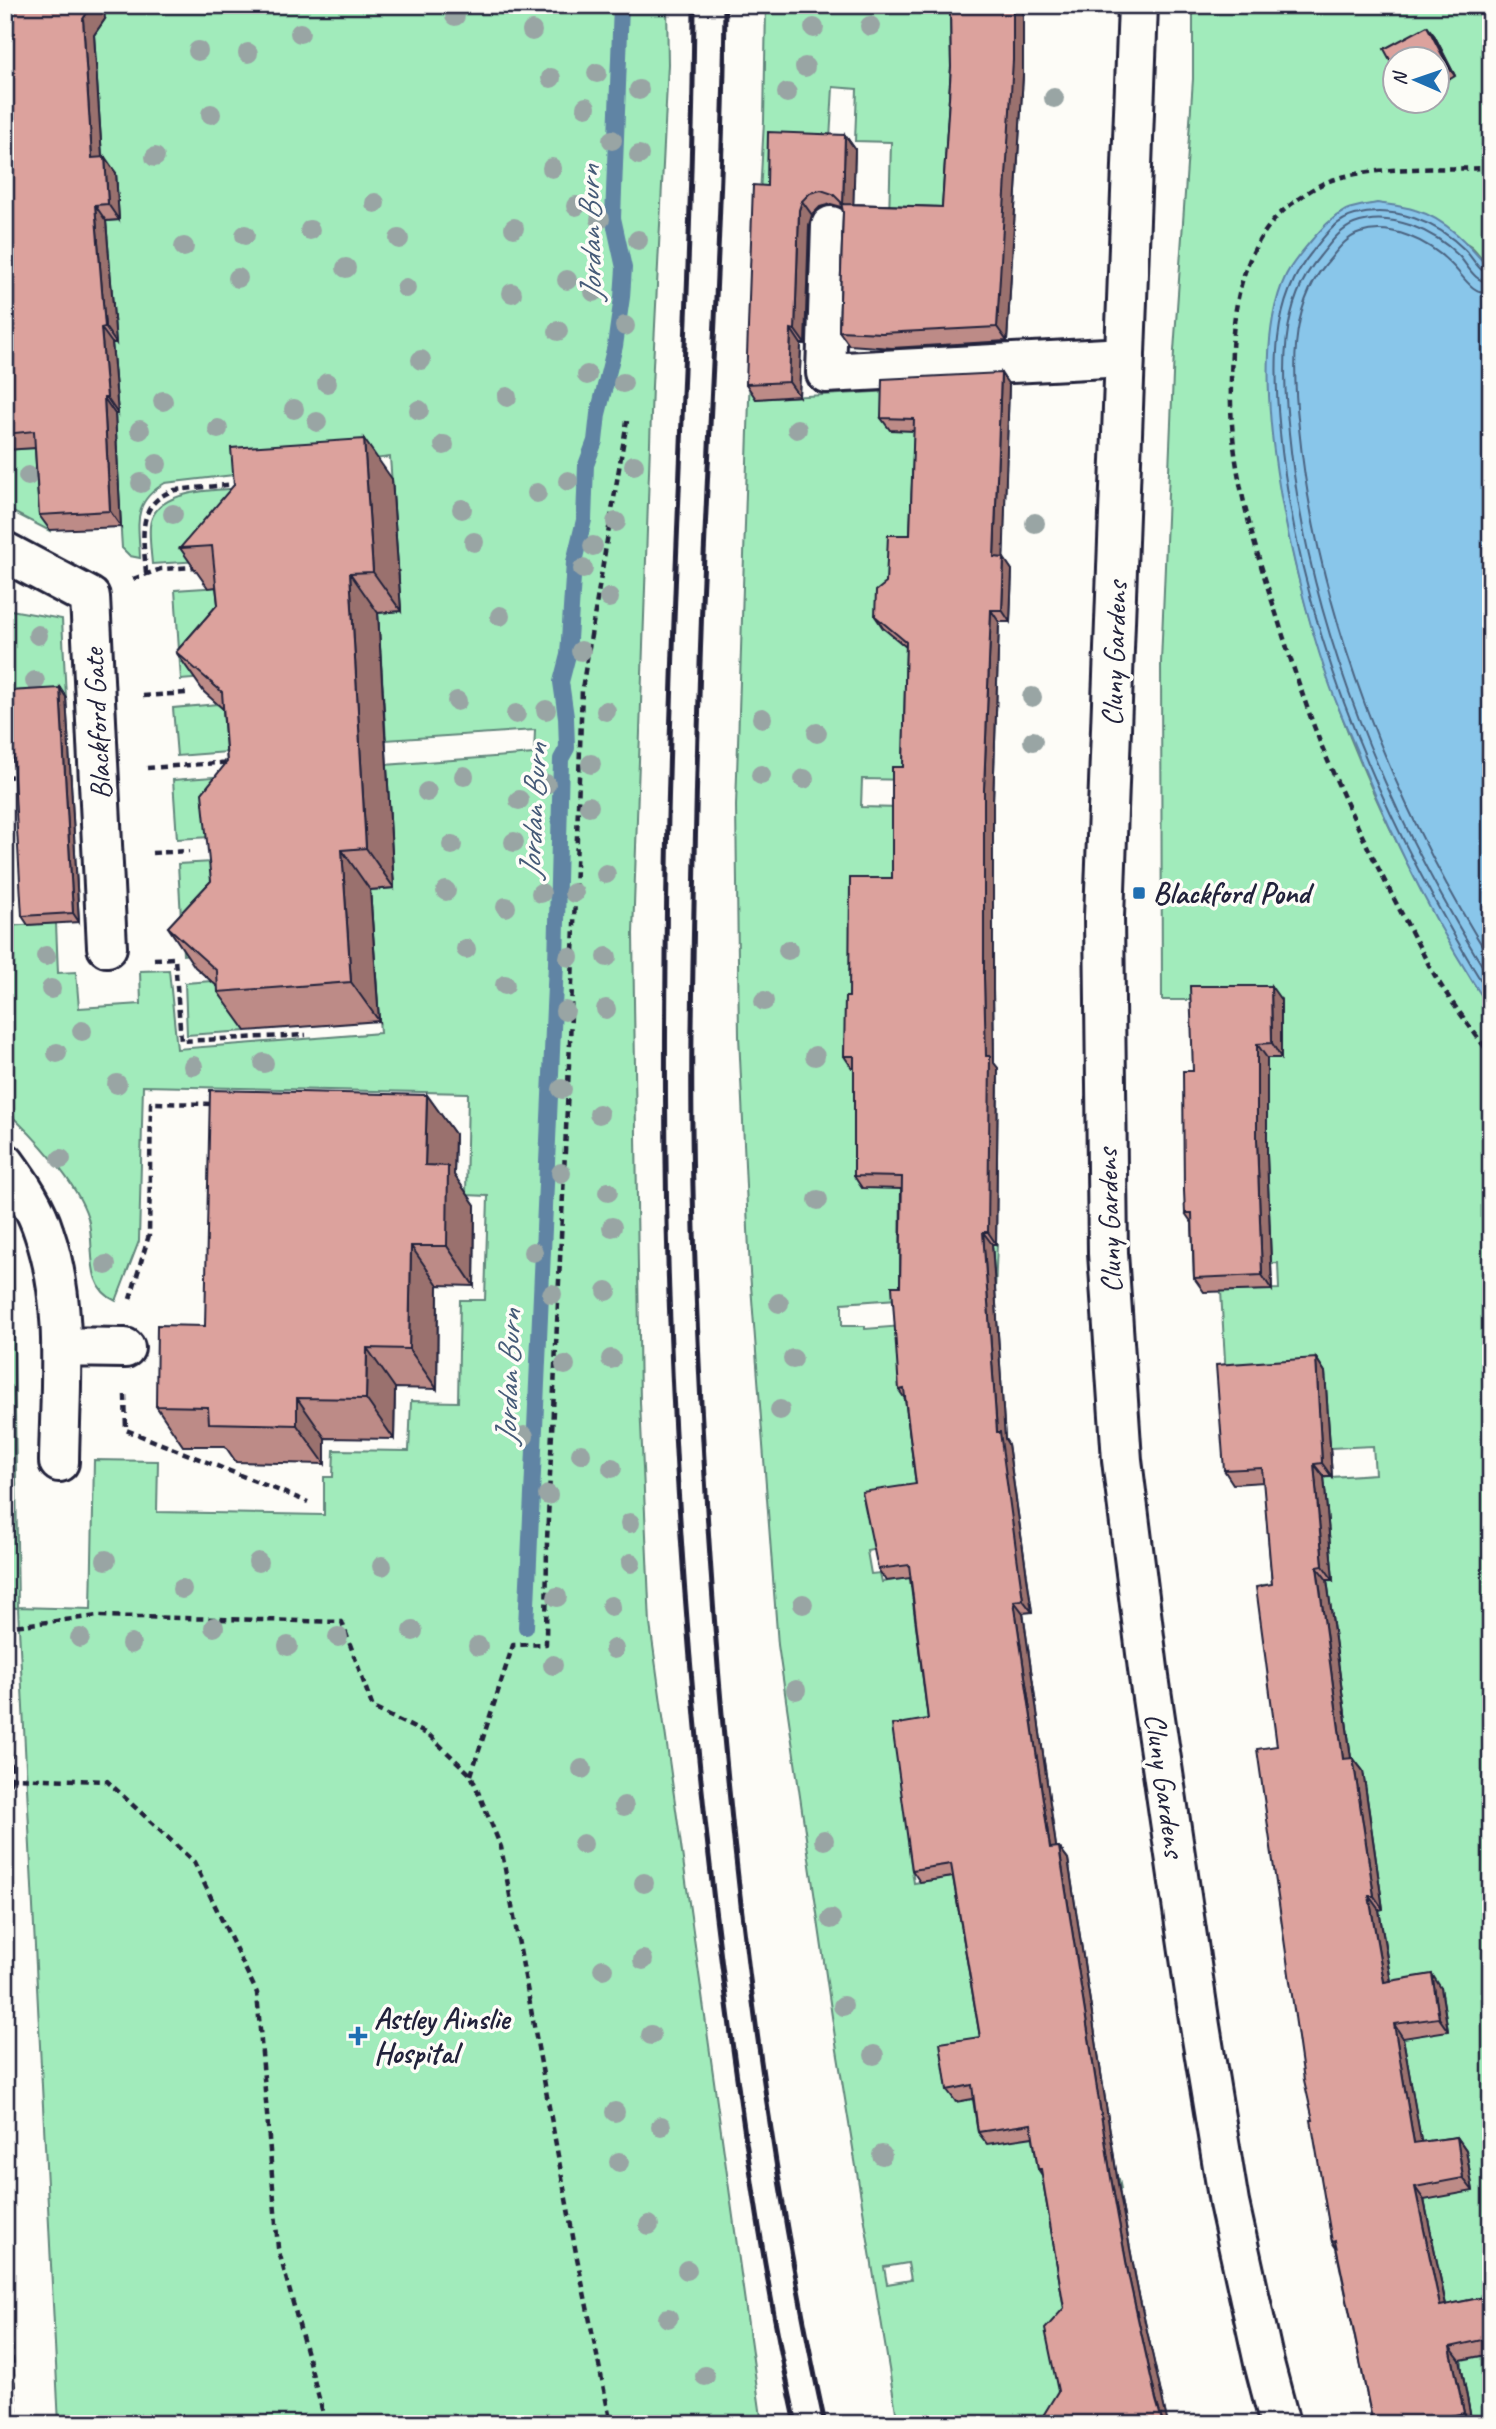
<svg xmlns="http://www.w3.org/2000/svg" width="1496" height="2429" font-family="Caveat,sans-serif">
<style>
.green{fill:#a1ebbb;stroke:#62867b;stroke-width:2;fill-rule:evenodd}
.water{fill:#89c6ea;stroke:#6084a4;stroke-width:2}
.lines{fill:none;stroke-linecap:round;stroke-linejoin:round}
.shore{stroke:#4b6481;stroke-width:2}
.stream{stroke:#6084a4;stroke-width:16}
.minor-casing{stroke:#22223b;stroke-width:44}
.path{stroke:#22223b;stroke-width:4.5;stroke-dasharray:7 5;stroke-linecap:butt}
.minor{stroke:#fdfcf7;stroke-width:38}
.rail{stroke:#22223b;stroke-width:5}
.tree{fill:#99a5a4}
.wall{fill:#bd8b87;stroke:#22223b;stroke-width:2}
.shaded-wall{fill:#9a716e;stroke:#22223b;stroke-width:2}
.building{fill:#dca29d;stroke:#22223b;stroke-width:2}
.poi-dot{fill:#1f6fb2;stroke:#fdfcf7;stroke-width:2.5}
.labels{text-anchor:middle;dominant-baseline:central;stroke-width:7;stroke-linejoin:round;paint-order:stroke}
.street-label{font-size:30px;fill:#22223b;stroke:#fdfcf7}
.poi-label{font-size:30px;font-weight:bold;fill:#22223b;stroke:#fdfcf7;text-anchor:start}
.water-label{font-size:32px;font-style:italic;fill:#465b78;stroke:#fdfcf7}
</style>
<rect width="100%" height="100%" fill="#fdfcf7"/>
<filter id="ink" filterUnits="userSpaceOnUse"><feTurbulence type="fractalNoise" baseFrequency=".0143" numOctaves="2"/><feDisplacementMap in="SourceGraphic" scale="14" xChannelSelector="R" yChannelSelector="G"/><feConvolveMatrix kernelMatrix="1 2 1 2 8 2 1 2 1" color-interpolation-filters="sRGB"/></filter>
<g filter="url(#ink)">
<path class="green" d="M104 5H667L668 64 652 386 633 934 640 1402 650 1624 762 2424H59L18 1608 5 1607V1201L12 1212 18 1607 91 1609 94 1460 158 1461 157 1512 324 1515V1477H333L334 1450 409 1451 411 1401 458 1402 460 1300H485L488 1196 466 1195 468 1093 143 1086 139 1241 116 1301C83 1287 96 1246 88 1218 77 1182 33 1135 5 1110V926L56 923 58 973 76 972 79 1008 141 1004 140 971 169 970 177 1049 380 1033 370 890 394 888 385 765 534 754 535 730 386 740 378 613 401 611 390 457 165 483C131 503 139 523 140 558L130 556 122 548 117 467 47 471 50 531 5 508V450L51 447 49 420 118 413 112 343H115L38 226 118 220 116 173 5 90Z
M766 5H960L946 323 889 219 891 142 855 141 857 89 833 87 830 140 756 399 891 391 923 431 911 780 862 779 861 807 900 808 907 833 852 1067 911 1068 902 1179 909 1244H997L995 1292 842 1303V1326H865V1329L903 1326 926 1508 877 1549 867 1551 871 1574 880 1573 882 1582 913 1577 1026 1643 1030 1665 943 1679 967 1842 909 1851 914 1883 1014 1867 1033 1995 956 2101 980 2097 1040 2136 1119 2179 1121 2189 1053 2201 1083 2363 1054 2424H898L836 2044 778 1645 750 1272 739 1036 736 806 749 399 764 121ZM908 2263 911 2280 887 2284 884 2267Z
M1193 5H1491V271C1485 263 1478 252 1471 246 1463 240 1451 237 1442 233 1422 224 1400 210 1379 204 1374 203 1369 205 1364 206 1336 211 1323 227 1306 248 1264 298 1266 369 1273 430 1293 638 1380 834 1491 1010V2311L1447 2308 1421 2219 1425 2200 1414 2158 1393 1995 1329 1918 1382 1909 1314 1779 1350 1750 1328 1592 1265 1600 1263 1585 1332 1580 1273 1481 1375 1474 1373 1446 1330 1448 1226 1378 1221 1291 1279 1289 1278 1263 1207 1264 1260 1190 1267 1119V1092H1259L1280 1000H1162L1161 662 1174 351 1193 79ZM1433 35 1455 76 1437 87 1436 102H1394V66L1391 58Z
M259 488 233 559 152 564C151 552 149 538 150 526 154 485 230 490 259 488Z
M235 586 217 677 181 680 175 590Z
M5 609 62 619 66 697 5 700Z
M218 704 252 733 253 750 177 756 173 708Z
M253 774 228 836 177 839 173 780Z
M230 861 192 954 183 955 178 864Z
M212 981 245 1010 246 1031 187 1035 185 983Z
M1491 2354V2424H1472L1462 2375V2360Z"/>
<path class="water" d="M1377 203C1389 205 1403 206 1415 210 1447 219 1470 246 1491 271V1010C1436 928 1392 838 1355 747 1345 723 1334 699 1326 674 1294 578 1241 369 1286 275 1292 263 1302 252 1311 241 1322 228 1331 218 1346 210 1355 206 1367 205 1377 203Z"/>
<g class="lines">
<path class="shore" d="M1491 274C1479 273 1473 258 1465 250 1437 222 1395 205 1355 215 1335 220 1324 237 1312 252 1270 302 1274 372 1280 433 1300 634 1385 827 1491 997
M1491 283C1475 282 1469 268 1460 257 1435 231 1390 210 1354 224 1339 230 1330 244 1320 256 1278 305 1283 373 1289 433 1308 627 1388 816 1491 980
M1491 294C1470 293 1464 276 1450 263 1428 241 1391 223 1360 233 1344 238 1335 254 1325 265 1289 309 1293 374 1299 428 1317 612 1393 804 1491 960"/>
<path class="stream" d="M526 1627 556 963 561 759 567 748 566 717 561 682 568 655 574 562 584 520 586 465 595 441 598 414 615 346 622 297 624 268 613 218 621 5"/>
<g class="minor-casing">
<path id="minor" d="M1138 5 1104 917 1108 1253 1122 1460 1149 1677 1200 2026 1229 2203 1264 2363 1280 2424
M831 226 826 373 1125 357
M5 552 90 597 107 947
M5 1163C21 1185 36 1207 44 1233 69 1305 60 1387 59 1462
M61 1347 125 1348"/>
</g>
<path class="path" d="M1491 168C1441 170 1366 164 1322 184 1312 189 1302 196 1293 203 1247 236 1234 297 1232 350 1231 375 1230 400 1232 424 1236 486 1255 548 1274 607 1288 652 1303 698 1320 742 1351 818 1391 894 1430 967 1447 998 1471 1027 1491 1056
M146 573C144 540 134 503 175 490L236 484
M133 579 161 569 196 567
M143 696 187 693
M147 768 232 762
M5 777 19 776
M152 853 189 851
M154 959 175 958 181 1041 306 1035
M130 1299 149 1235 151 1103 213 1104
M125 1395 126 1430 308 1502
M5 1627 98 1616 342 1622 373 1708 429 1735 471 1775 501 1847 576 2253 611 2424
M5 1631 12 1778 107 1781 194 1862 257 1993 278 2248 326 2424
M471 1775 513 1645 546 1644 547 1540 570 1043 582 689 627 421
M5 1795 12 1778
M5 2249 16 2424"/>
<use href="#minor" class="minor"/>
<path class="rail" d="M694 5C692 294 671 582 667 871 665 1021 664 1172 670 1322 679 1558 698 1793 730 2027 748 2160 767 2293 796 2424
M725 5C723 205 710 403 702 603 697 745 694 887 692 1029 690 1200 698 1371 709 1542 728 1837 762 2134 825 2424"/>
</g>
<g class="tree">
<circle cx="455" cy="16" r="10"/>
<circle cx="870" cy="26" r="10"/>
<circle cx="814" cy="28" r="10"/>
<circle cx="532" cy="31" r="10"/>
<circle cx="300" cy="33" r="10"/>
<circle cx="198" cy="51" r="10"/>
<circle cx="248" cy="53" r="10"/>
<circle cx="805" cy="67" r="10"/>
<circle cx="597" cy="73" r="10"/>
<circle cx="551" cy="78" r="10"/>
<circle cx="639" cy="90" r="10"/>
<circle cx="787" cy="93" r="10"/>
<circle cx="1054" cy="98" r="10"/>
<circle cx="586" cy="107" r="10"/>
<circle cx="211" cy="114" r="10"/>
<circle cx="612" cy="140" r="10"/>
<circle cx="639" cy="155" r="10"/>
<circle cx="155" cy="157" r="10"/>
<circle cx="552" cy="168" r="10"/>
<circle cx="375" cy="203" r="10"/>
<circle cx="576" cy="206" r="10"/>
<circle cx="600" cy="219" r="10"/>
<circle cx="514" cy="228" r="10"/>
<circle cx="310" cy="230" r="10"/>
<circle cx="245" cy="235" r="10"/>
<circle cx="399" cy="239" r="10"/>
<circle cx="638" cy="240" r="10"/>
<circle cx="184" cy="247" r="10"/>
<circle cx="346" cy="268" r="10"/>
<circle cx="238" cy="278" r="10"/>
<circle cx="567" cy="280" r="10"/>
<circle cx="406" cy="288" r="10"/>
<circle cx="594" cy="292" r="10"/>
<circle cx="512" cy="293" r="10"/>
<circle cx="625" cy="326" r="10"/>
<circle cx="558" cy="331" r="10"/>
<circle cx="421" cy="360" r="10"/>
<circle cx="587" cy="375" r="10"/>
<circle cx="327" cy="383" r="10"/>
<circle cx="623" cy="383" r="10"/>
<circle cx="507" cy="397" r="10"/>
<circle cx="163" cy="401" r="10"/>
<circle cx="294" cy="409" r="10"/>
<circle cx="419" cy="410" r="10"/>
<circle cx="317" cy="422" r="10"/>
<circle cx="218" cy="429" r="10"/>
<circle cx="797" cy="429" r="10"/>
<circle cx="140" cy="430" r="10"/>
<circle cx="444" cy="445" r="10"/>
<circle cx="157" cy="464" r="10"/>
<circle cx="634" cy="465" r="10"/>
<circle cx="28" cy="476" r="10"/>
<circle cx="568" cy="481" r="10"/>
<circle cx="141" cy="483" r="10"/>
<circle cx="537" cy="493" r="10"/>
<circle cx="462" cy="509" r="10"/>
<circle cx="173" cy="514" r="10"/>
<circle cx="616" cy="522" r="10"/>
<circle cx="1035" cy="523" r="10"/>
<circle cx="474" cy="542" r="10"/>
<circle cx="593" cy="546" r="10"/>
<circle cx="583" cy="569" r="10"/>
<circle cx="609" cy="598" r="10"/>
<circle cx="500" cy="616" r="10"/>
<circle cx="38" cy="635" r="10"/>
<circle cx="581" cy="651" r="10"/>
<circle cx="35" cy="681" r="10"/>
<circle cx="1032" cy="697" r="10"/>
<circle cx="457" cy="701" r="10"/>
<circle cx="546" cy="710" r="10"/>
<circle cx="606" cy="711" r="10"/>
<circle cx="516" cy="714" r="10"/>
<circle cx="762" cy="718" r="10"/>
<circle cx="817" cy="733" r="10"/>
<circle cx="1033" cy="741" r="10"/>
<circle cx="591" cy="764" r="10"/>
<circle cx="761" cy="775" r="10"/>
<circle cx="464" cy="776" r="10"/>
<circle cx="804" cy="779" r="10"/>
<circle cx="546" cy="784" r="10"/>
<circle cx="427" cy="792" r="10"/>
<circle cx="519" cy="800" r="10"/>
<circle cx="589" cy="806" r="10"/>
<circle cx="514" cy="842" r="10"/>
<circle cx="452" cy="845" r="10"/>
<circle cx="606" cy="874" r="10"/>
<circle cx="446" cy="891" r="10"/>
<circle cx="541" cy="893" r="10"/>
<circle cx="574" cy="893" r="10"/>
<circle cx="506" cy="907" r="10"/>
<circle cx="466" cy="949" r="10"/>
<circle cx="788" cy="950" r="10"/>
<circle cx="46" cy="956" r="10"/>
<circle cx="569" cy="957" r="10"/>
<circle cx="607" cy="957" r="10"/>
<circle cx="505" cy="985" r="10"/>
<circle cx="51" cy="989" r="10"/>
<circle cx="764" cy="1001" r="10"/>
<circle cx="606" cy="1009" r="10"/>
<circle cx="565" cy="1011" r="10"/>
<circle cx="82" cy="1031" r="10"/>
<circle cx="57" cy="1053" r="10"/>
<circle cx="815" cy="1056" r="10"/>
<circle cx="264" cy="1063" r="10"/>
<circle cx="193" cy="1066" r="10"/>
<circle cx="117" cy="1084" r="10"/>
<circle cx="562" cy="1089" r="10"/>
<circle cx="599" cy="1114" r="10"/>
<circle cx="61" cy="1159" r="10"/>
<circle cx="561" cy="1173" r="10"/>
<circle cx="608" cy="1192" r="10"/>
<circle cx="818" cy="1200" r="10"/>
<circle cx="612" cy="1227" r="10"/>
<circle cx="533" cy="1252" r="10"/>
<circle cx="106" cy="1265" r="10"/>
<circle cx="607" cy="1291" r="10"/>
<circle cx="552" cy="1294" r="10"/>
<circle cx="779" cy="1303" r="10"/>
<circle cx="611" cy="1359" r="10"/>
<circle cx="793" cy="1359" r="10"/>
<circle cx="565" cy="1365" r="10"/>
<circle cx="780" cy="1410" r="10"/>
<circle cx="524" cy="1436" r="10"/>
<circle cx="581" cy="1454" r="10"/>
<circle cx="612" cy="1468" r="10"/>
<circle cx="548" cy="1495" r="10"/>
<circle cx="630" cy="1523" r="10"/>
<circle cx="106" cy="1560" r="10"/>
<circle cx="258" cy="1562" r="10"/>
<circle cx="631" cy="1563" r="10"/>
<circle cx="382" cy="1566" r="10"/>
<circle cx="182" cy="1589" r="10"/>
<circle cx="557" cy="1597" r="10"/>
<circle cx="803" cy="1604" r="10"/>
<circle cx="611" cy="1606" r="10"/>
<circle cx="214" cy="1627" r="10"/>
<circle cx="413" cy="1631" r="10"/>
<circle cx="338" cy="1637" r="10"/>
<circle cx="80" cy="1638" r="10"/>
<circle cx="131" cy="1644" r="10"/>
<circle cx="288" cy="1646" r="10"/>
<circle cx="478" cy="1646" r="10"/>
<circle cx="614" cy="1649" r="10"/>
<circle cx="553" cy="1665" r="10"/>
<circle cx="796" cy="1690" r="10"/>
<circle cx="582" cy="1769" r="10"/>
<circle cx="624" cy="1806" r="10"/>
<circle cx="824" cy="1840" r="10"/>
<circle cx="583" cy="1844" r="10"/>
<circle cx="644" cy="1883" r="10"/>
<circle cx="831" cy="1919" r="10"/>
<circle cx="643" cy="1960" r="10"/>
<circle cx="603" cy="1969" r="10"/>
<circle cx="843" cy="2006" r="10"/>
<circle cx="651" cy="2035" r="10"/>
<circle cx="874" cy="2055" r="10"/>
<circle cx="615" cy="2112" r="10"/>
<circle cx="661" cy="2126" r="10"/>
<circle cx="882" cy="2155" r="10"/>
<circle cx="619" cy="2162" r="10"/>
<circle cx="649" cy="2225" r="10"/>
<circle cx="687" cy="2270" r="10"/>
<circle cx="668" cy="2318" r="10"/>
<circle cx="705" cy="2376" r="10"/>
</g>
<path class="wall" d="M5 5 105 19 94 35 102 157 116 173 119 220 106 221 116 343H112L118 414H115L121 527 50 530 39 515 35 448 5 450Z
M950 5H1023V75L1007 341 892 348 849 345 839 331 843 212 842 207 831 204 820 207 812 215 809 225 805 344H801L799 396 756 399 746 384 767 186 845 135 855 149 853 204 942 207 951 67Z
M1434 35 1455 76 1437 87V60Z
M1009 385 1003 558 1012 570 1010 622H999L993 802V990L994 1063 998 1068 996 1244H992L1005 1439 1008 1444 1032 1612 1023 1613 1056 1847H1059L1068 1859 1119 2190 1138 2291 1165 2412 1058 2391 1064 2308 1042 2175 1038 2169 1033 2137 987 2144 978 2132 973 2099 956 2102 947 2090 980 2037 953 1877 920 1882 912 1870 928 1719 910 1578 886 1581 878 1569 916 1484 905 1399 899 1390 901 1189 862 1188 854 1176V1068H852L844 1056 849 997 892 878 903 767 906 647 883 628 875 616 886 583 910 535 914 431 890 430 881 418Z
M392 479 401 611 378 613 394 888 370 890 379 1021 246 1031 218 992V987L195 967 168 927 211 881 227 762 223 709 204 692 176 652 218 604 216 587 208 588 180 548Z
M66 697 79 922 28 925 22 916Z
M1281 1000V1058H1267V1155L1272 1290 1204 1292 1194 1278 1192 1223 1185 1213 1193 1071Z
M427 1095 455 1134 454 1175 475 1205 474 1286 438 1285 437 1389 395 1388 394 1439 325 1438V1464L236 1462 225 1446H183L156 1406Z
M1316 1358 1325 1372 1332 1477H1324L1333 1580H1327L1351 1758H1353L1363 1771 1383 1909 1379 1910 1391 1981 1441 1988 1448 2031 1403 2038 1421 2142 1457 2137 1466 2150 1473 2191 1424 2200 1446 2305 1489 2296 1491 2299V2354L1460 2360 1472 2424H1373L1336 2248 1332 2242 1313 2120 1277 1746 1272 1584 1264 1482 1233 1484 1224 1470Z"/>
<path class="shaded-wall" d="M92 5H104L105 19 94 35 103 173 92 158 83 19Z
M1013 5H1023V75L1007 341 997 327Z
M1427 26 1434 35 1455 76 1449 68Z
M845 135 855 149 853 218 843 204Z
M105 157 116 173 119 220 108 204Z
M802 201 812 215 809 225 805 344 795 330 799 210Z
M95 205 106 221 116 343 105 327Z
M101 328 112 343 118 414 107 398Z
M791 329 801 344 799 396 789 382Z
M1001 373 1009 385 1003 570 994 557Z
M104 398 115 414 121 527 110 511Z
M364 439 392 479 401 611 373 572Z
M1004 558 1012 570 1010 622 1002 610Z
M350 573 378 613 394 888 366 848Z
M991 610 999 622 993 802V990L994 1063 998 1068 996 1244 988 1232 984 978V789Z
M60 688 66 697 79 922 73 913Z
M342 850 370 890 379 1021 351 982Z
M1271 986 1281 1000V1058L1272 1043Z
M1257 1044 1267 1058V1155L1272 1290 1262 1275 1257 1140Z
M427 1095 455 1134 454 1175 475 1205 474 1286 447 1246 425 1165Z
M983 1232 992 1244 1005 1439 1008 1444 1032 1612 1023 1600 997 1432Z
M411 1246 438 1285 437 1389 409 1349Z
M367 1348 395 1388 394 1439 366 1399Z
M1316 1358 1325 1372 1332 1477 1322 1463Z
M297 1398 325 1438V1464L297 1425Z
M1314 1464 1324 1477 1333 1580 1323 1566Z
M1317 1567 1327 1580 1353 1773 1343 1759Z
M1014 1601 1023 1613 1058 1860 1050 1848Z
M1353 1758 1363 1771 1383 1909 1374 1896Z
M1059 1847 1068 1859 1119 2190 1138 2291 1168 2424H1163L1156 2400 1129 2278 1111 2178Z
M1369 1896 1379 1910 1393 1995 1384 1982Z
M1432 1974 1441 1988 1448 2031 1439 2018Z
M1394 2024 1403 2038 1424 2157 1414 2143Z
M1457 2137 1466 2150 1473 2191 1463 2178Z
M1415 2187 1424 2200 1449 2320 1440 2306Z
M1450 2347 1460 2360 1472 2424H1471L1464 2413Z"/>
<path class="building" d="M5 5H92L83 19 92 158 105 157 108 204 95 205 105 327 101 328 107 398H104L110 511 39 515 34 431 5 434Z
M950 5H1013V60L997 327 882 333 839 331 843 212 841 202 833 194 821 190 810 193 802 201 799 210 795 330 791 329 789 382 746 384 753 185 767 186 768 132 845 135 843 204 942 207 951 67Z
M1427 26 1449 68 1437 75V60H1395V69L1384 49Z
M1001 373 994 557 1004 558 1002 610H991L984 789V978L986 1056H990L988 1232H983L997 1432H1000L1023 1600 1014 1601 1050 1848 1059 1847 1111 2178 1129 2278 1156 2400 1163 2424H1038L1058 2391 1045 2329 1064 2308 1041 2169H1038L1031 2124 978 2132 972 2085 947 2090 940 2043 980 2037 951 1864 912 1870 892 1725 928 1719 909 1565 878 1569 862 1492 916 1484 904 1389 899 1390 892 1286H900L902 1177 854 1176V1056H844L845 997H849L850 878H892V767H903L906 642 875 616 876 591 886 583 888 535H910L914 419 881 418 882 379Z
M364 439 373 572 350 573 366 848 342 850 351 982 218 992 217 971 168 927 211 881 202 793 227 762 222 692 176 652 218 604 212 546 180 548 234 485 231 448Z
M60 688 73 913 22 916 9 691Z
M1190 986H1271L1272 1043 1257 1044V1140L1262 1275 1194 1278 1192 1213H1185L1184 1191 1183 1071H1193Z
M210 1090 427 1095 425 1165 448 1166 447 1246H411L409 1349 367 1348 366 1399 297 1398V1425L209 1423 208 1407 156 1406 157 1325 205 1326Z
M1316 1358 1322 1463 1314 1464 1323 1566 1317 1567 1343 1759 1353 1758 1374 1896H1369L1384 1982 1432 1974 1439 2018 1394 2024 1414 2143 1457 2137 1463 2178 1415 2187 1440 2306 1489 2296 1491 2305V2338L1450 2347 1464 2413 1450 2416 1452 2424H1373L1335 2241 1332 2242 1311 2120H1313L1304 2080 1257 1749 1277 1746 1256 1587 1272 1584 1262 1468 1224 1470 1216 1365Z"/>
</g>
<g class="poi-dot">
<rect x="1132" y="886" width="14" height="14" rx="3.5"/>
<path d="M354.5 2025.5h7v7h7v7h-7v7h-7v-7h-7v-7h7z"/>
</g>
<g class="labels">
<g class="street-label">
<text transform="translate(1114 654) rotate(-88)">Cluny Gardens</text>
<text transform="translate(97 724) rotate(-93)">Blackford Gate</text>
<text transform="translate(1109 1221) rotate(-92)">Cluny Gardens</text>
<text transform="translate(1165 1785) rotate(82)">Cluny Gardens</text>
</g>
<g class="poi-label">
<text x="1153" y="893">Blackford Pond</text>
<text x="374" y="2019">Astley Ainslie<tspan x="374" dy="34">Hospital</tspan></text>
</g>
<g class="water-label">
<text transform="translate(590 233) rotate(-91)">Jordan Burn</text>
<text transform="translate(533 811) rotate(-87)">Jordan Burn</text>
<text transform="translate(508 1377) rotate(-88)">Jordan Burn</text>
</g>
</g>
<rect width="1496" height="2429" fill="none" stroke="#fdfcf7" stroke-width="28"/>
<rect x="14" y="14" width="1468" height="2401" fill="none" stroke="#22223b" stroke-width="2.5" filter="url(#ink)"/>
<g transform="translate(1416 80) rotate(272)"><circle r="33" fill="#fdfcf7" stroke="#a5a5ac" stroke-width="2"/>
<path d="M0-5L12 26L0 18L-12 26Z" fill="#1f6fb2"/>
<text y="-10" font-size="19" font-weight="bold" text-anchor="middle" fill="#22223b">N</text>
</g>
</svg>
